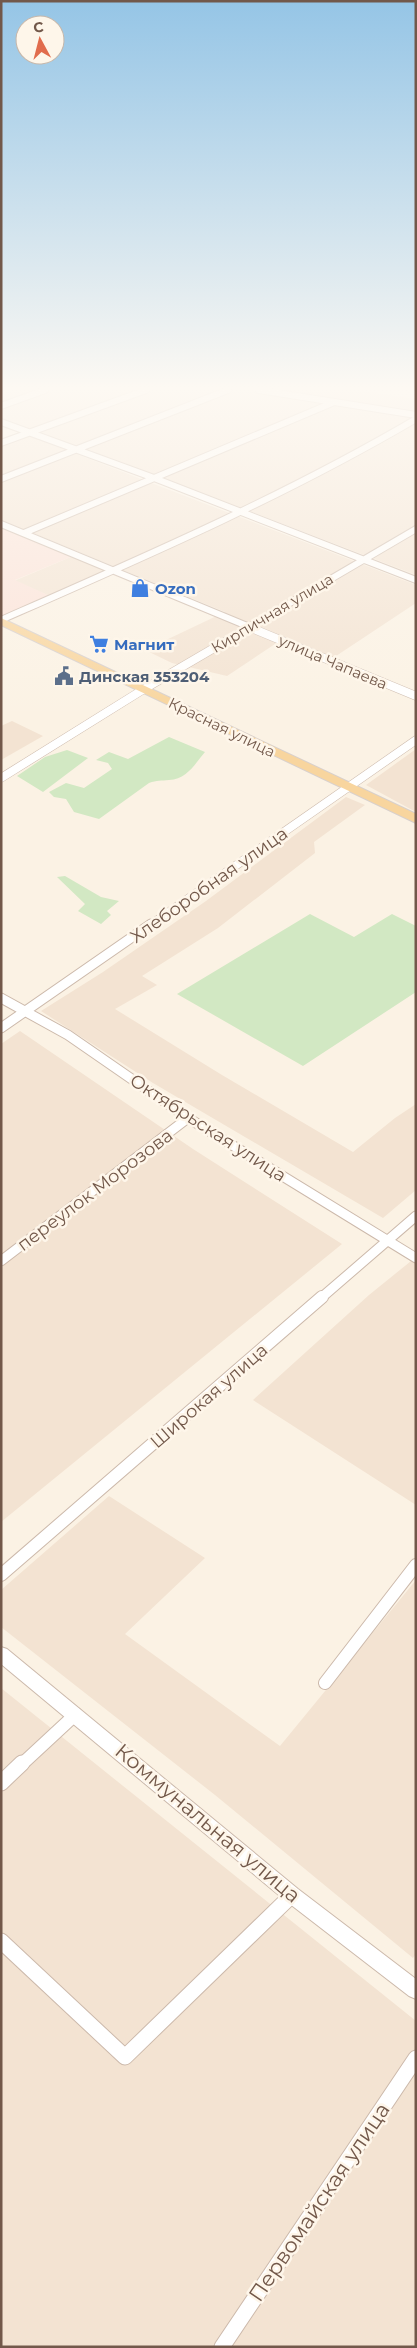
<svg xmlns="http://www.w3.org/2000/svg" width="417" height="2348" font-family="Montserrat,sans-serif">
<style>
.residential{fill:#f3e3d2}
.commercial{fill:#fbe2d8}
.green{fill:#d2e8c3}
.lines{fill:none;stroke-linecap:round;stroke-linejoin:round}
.minor-far4-casing{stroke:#ccb9ab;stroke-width:8}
.minor-far3-casing{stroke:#ccb9ab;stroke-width:9}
.minor-far2-casing{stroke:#ccb9ab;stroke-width:11}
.minor-far1-casing{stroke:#ccb9ab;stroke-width:14}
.minor-casing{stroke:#ccb9ab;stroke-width:17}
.tertiary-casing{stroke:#ccb9ab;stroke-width:2}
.primary-casing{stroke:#d8d0cc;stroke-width:2}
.minor-far4{stroke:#fff;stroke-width:6}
.minor-far3{stroke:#fff;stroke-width:8}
.minor-far2{stroke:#fff;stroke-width:9}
.minor-far1{stroke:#fff;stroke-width:12}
.minor{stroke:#fff;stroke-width:15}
.tertiary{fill:#fff;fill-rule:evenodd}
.primary{fill:#f8d59e;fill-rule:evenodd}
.labels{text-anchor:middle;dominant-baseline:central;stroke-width:5;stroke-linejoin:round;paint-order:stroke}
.far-shop-label{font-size:15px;font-weight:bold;fill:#366cbe;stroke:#fef6ea;text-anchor:start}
.far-street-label{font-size:15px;fill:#72584a;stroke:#fef6ea}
.far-service-label{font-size:15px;font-weight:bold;fill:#4e5e75;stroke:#fef6ea;text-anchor:start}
.street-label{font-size:18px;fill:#72584a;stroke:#fef6ea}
.near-street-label{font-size:21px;fill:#72584a;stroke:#fef6ea}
</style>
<rect width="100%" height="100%" fill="#fbf2e4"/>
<path class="residential" d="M1 390H250L280 397 416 418V575L132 466 1 419Z
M275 390H354L369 392 416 399V411Z
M27 435 416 585V603L333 658 284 638 227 676 172 663 145 650 225 612 1 520V445Z
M73 556 107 570 50 596 14 581Z
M12 721 43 736 1 760V726Z
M416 749V812L366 785Z
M346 797 365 805 314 842 315 853 218 928 142 976 157 985 115 1009 222 1075 353 1152 395 1118 416 1104V1190L383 1218 153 1083 41 1011 103 972 206 901Z
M20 1031 193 1149 342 1244 1 1522V1044Z
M416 1257V1505L253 1400 369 1295Z
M109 1496 205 1558 125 1634 280 1746 416 1580V1954L413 1958 215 1795 1 1627V1590Z
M1 1688 416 2021V2347H1Z"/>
<path class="commercial" d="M1 525 73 556 15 580 50 596 1 618Z"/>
<path class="green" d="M169 737 205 752C194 765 187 779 169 780 161 781 157 780 149 783L99 819 74 812 66 799 54 797 49 792 66 783 84 788 112 769 108 763 96 760 109 752 128 759Z
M67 750 88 758 43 792 17 776 45 757Z
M65 876 101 897 119 901 107 911 111 915 101 924 78 911 85 904 57 877Z
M310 914 354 937 392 914 416 926V992L303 1066 177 994Z"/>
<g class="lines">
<g class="minor-far4-casing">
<path id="minor-far4" d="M259 390 416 415
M1 406 45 390
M1 422 154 478 416 580
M1 443 146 390
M1 479 228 390
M1 524 252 628
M24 533 332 403
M1 620C142 558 283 497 416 419
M247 628 416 529"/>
</g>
<g class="minor-far3-casing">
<path id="minor-far3" d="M249 627 416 696
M1 778 144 689 250 627
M149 926 416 740"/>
</g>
<g class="minor-far2-casing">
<path id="minor-far2" d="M1 998 68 1035 188 1118 416 1258
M1 1028 151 924
M1 1261 188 1118
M321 1298 416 1216"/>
</g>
<g class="minor-far1-casing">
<path id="minor-far1" d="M1 1575 322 1297
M325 1683 416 1565
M21 1765 76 1714"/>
</g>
<g class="minor-casing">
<path id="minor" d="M1 1783 22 1763
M1 1941 125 2057 292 1895
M222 2347 416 2058"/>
</g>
<g class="tertiary-casing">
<path id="tertiary" d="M1 1647 7 1649 298 1889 416 1979V1999L409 1996 286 1901 1 1664Z"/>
</g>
<g class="primary-casing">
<path id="primary" d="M1 618 416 814V823L1 625Z"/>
</g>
<use href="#minor-far4" class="minor-far4"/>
<use href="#minor-far3" class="minor-far3"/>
<use href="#minor-far2" class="minor-far2"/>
<use href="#minor-far1" class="minor-far1"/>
<use href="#minor" class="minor"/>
<use href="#tertiary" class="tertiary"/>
<use href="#primary" class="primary"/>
</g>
<linearGradient id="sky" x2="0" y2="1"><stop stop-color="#95c5e6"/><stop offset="0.54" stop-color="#fdf9f3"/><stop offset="1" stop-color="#fdf9f3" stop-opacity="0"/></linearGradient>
<rect width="417" height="718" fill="url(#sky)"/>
<defs>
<g id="shop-bare" transform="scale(1.5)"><path d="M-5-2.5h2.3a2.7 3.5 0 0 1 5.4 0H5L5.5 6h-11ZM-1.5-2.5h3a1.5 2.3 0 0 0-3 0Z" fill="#3f7fe0" stroke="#fef6ea" stroke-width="2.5" paint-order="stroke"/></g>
<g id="supermarket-bare" transform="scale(1.5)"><path d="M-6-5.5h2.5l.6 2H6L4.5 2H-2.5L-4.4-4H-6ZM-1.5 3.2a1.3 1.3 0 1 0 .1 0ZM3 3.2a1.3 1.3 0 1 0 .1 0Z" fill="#3f7fe0" stroke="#fef6ea" stroke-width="2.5" paint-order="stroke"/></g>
<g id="civic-bare" transform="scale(1.5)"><path d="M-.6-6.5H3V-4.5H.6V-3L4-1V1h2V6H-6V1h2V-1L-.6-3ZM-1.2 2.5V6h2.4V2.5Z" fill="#5c6f8a" stroke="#fef6ea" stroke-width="2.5" paint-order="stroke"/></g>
</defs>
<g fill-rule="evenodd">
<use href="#shop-bare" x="140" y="588"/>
<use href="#supermarket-bare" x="99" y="644"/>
<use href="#civic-bare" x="64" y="676"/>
</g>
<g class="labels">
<g class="far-shop-label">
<text x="155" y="588">Ozon</text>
<text x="114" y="644">Магнит</text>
</g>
<g class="far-street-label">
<text transform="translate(272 613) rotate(-31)">Кирпичная улица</text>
<text transform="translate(333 662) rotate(23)">улица Чапаева</text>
<text transform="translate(222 727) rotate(26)">Красная улица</text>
</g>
<g class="far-service-label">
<text x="79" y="676">Динская 353204</text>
</g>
<g class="street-label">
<text transform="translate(209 885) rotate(-35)">Хлеборобная улица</text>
<text transform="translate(208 1128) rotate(33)">Октябрьская улица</text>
<text transform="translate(95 1190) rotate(-37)">переулок Морозова</text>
<text transform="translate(209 1396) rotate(-41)">Широкая улица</text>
</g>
<g class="near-street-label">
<text transform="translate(208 1823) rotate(40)">Коммунальная улица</text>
<text transform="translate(319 2202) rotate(-56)">Первомайская улица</text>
</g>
</g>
<rect width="417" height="2348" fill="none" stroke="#72584a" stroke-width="5"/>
<g transform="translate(40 40) rotate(353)"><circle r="24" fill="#fef6ea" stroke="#c6b7aa"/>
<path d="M0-4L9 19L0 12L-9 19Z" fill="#e16c4d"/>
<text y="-8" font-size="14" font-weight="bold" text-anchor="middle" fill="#72584a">С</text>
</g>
</svg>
